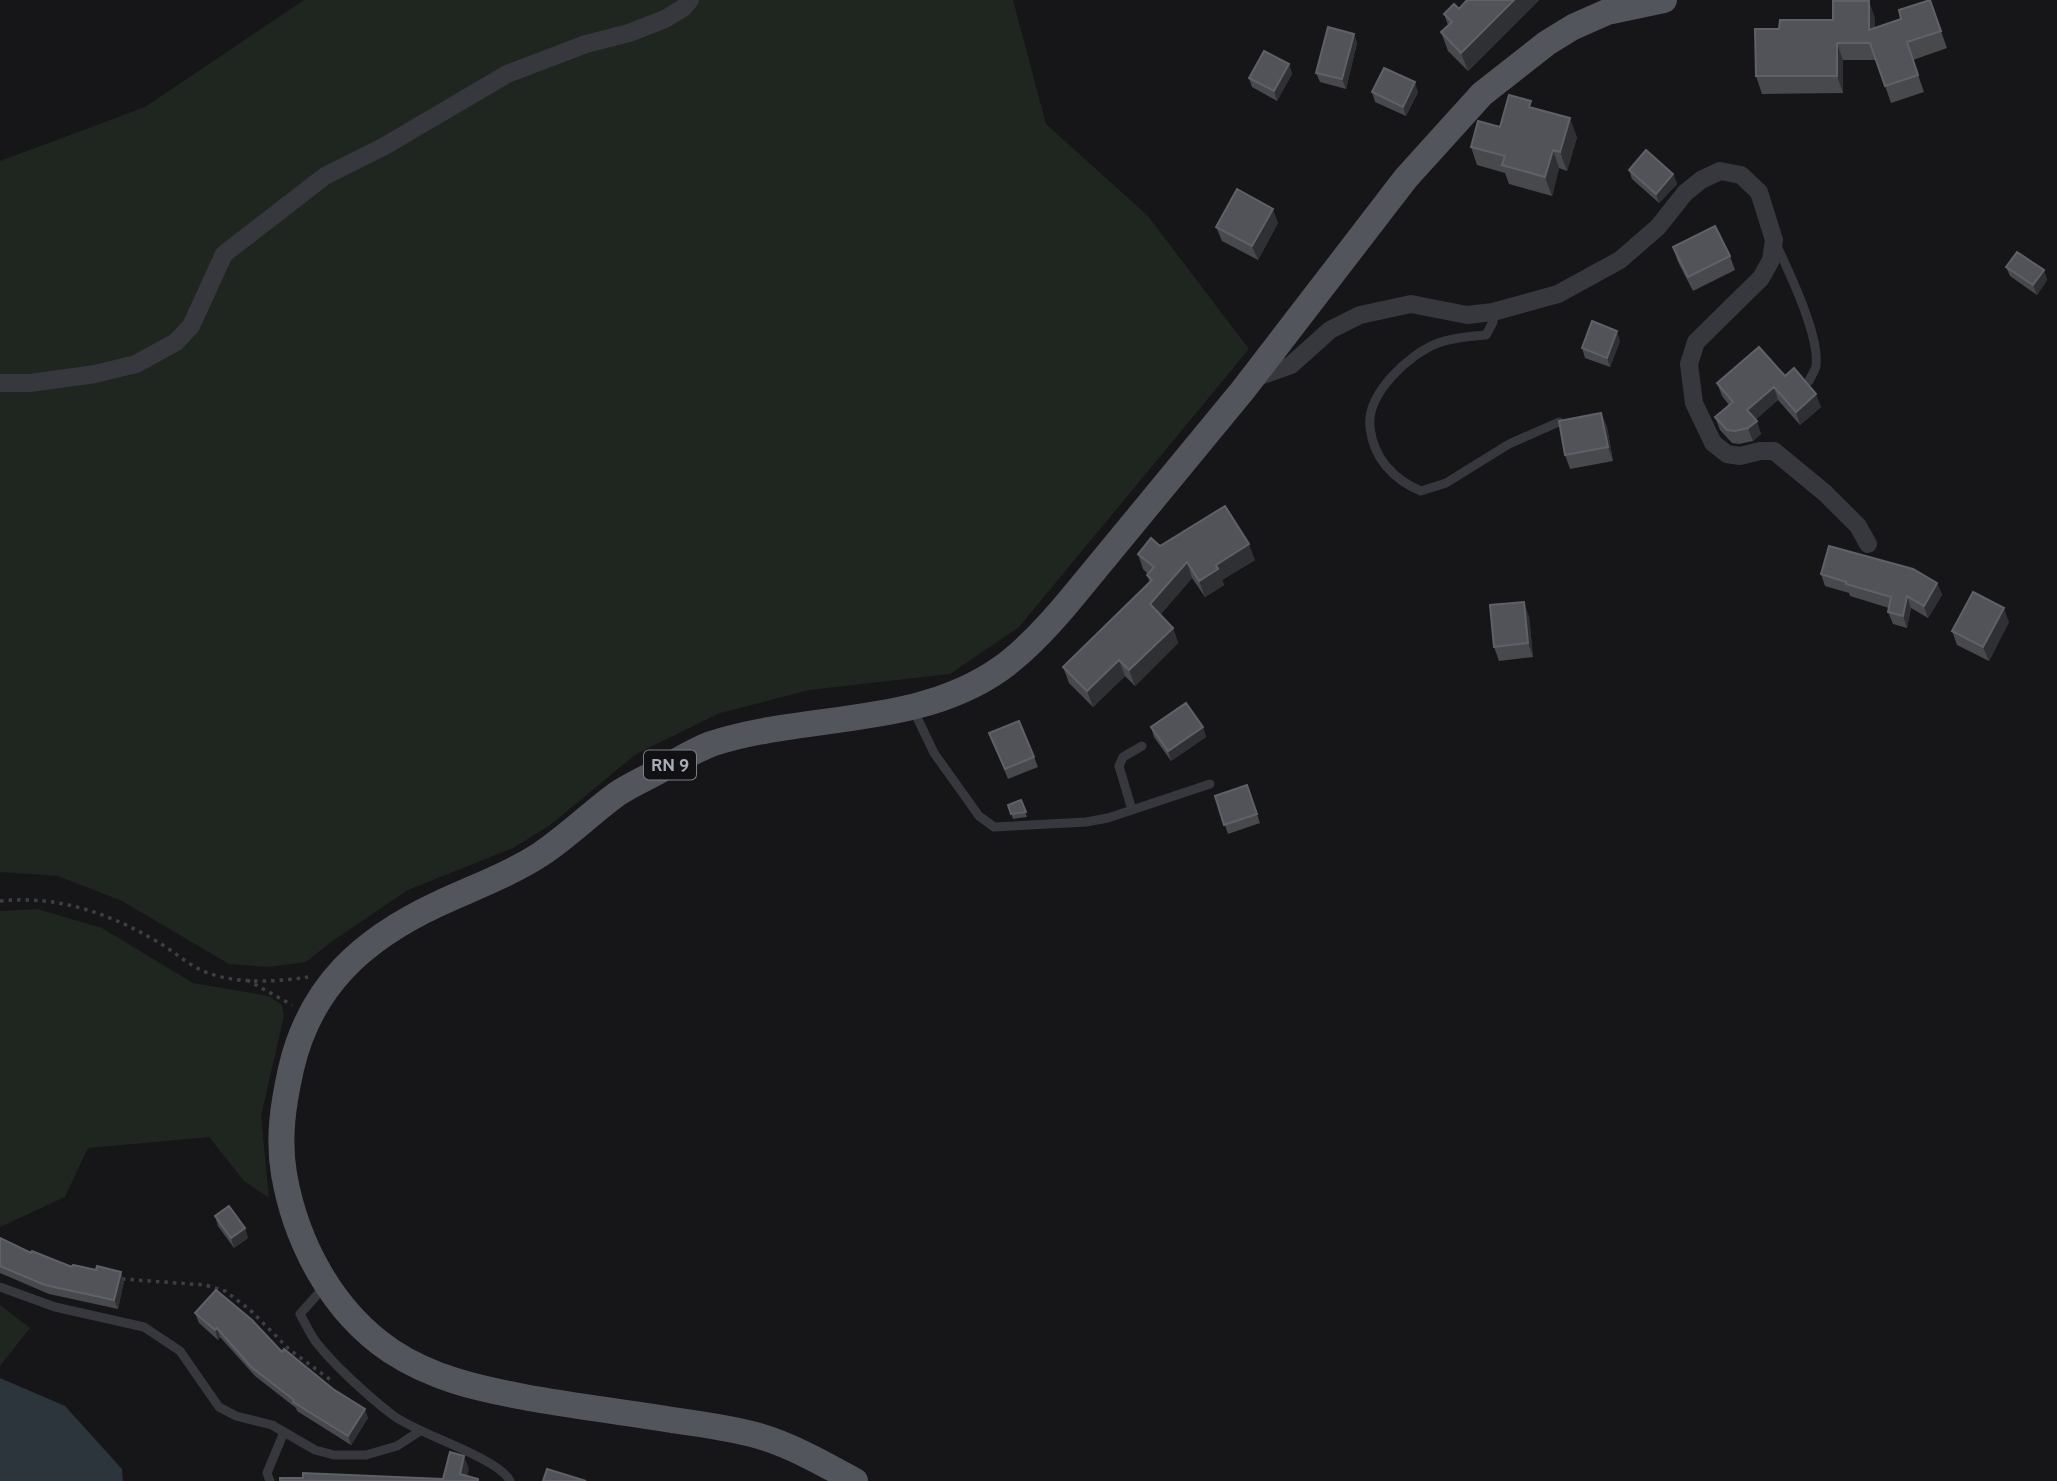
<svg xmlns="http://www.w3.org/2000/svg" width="2057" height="1481" font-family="Cabin,sans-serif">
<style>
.green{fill:#1e261f}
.water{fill:#2c353c}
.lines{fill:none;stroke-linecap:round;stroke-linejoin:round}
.path{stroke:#3d3f44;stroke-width:3.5;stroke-dasharray:3.5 5;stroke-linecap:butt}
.lane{stroke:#37383d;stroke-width:9}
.street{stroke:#37383d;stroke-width:18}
.primary{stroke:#53555c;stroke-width:26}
.wall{fill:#47494d}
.shaded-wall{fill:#2f3033}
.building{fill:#525359;stroke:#5f6168;stroke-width:2}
.labels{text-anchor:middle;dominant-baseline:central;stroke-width:7;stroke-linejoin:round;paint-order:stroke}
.shield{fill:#111113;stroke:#7b7e86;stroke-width:2}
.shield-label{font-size:18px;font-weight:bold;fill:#a8adb8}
</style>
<rect width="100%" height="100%" fill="#161618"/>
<path class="green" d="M304 0H1013L1046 124 1148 216 1249 349 1019 627 950 674 809 690 720 713 636 754 549 826 513 848 408 890 331 942 306 962 268 967 229 964 122 901 58 876 0 872V161L145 107Z
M37 909 102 928 193 983 269 996 282 1005 284 1016 261 1116 269 1198 244 1181 209 1137 88 1148 65 1197 0 1227V911Z
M0 1305 30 1328 0 1366Z"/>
<path class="water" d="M0 1378 65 1406 122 1469 123 1481H0Z"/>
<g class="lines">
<path class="path" d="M0 901C57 895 109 913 158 942 175 952 189 966 208 973 239 984 276 982 308 977
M247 980 292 1005
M122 1279 205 1285 225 1291 249 1309 290 1350 332 1381"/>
<path class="lane" d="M1776 244C1789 272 1820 336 1816 366 1815 371 1811 376 1809 381
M1493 312V322L1486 335C1470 336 1453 338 1438 343 1409 354 1366 394 1370 427 1373 458 1394 480 1421 491L1446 483 1509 444 1559 422
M913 709 934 753 979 816 994 827 1086 822 1108 818 1210 784
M1132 810 1119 766 1123 757 1142 746
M0 1287 55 1307 144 1327 180 1351 219 1407 236 1416 272 1425 315 1450 334 1455H366L397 1446 420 1431
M324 1287 300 1314C305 1323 310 1334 316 1342 333 1364 371 1399 394 1416 418 1434 499 1458 510 1481
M270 1481 267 1473 284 1432"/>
<path class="street" d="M1251 379 1291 365 1330 330 1360 315 1411 304 1467 315 1493 312 1558 294 1620 260 1658 227 1685 193 1701 180 1720 171 1741 175 1759 192 1774 240 1771 260 1761 278 1696 342 1689 364 1694 403 1713 443 1727 454 1740 456 1760 451H1774L1825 493 1858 526 1868 544
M0 383H30L95 374 136 364 176 342 191 326 224 254 325 176 383 147 507 74 586 44 629 33 665 19 683 8 690 0"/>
<path class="primary" d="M855 1481C824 1464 793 1446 759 1436 731 1428 701 1424 672 1420 623 1412 573 1406 524 1397 476 1388 432 1378 391 1351 332 1311 296 1243 284 1174 278 1138 283 1105 291 1069 310 986 363 939 438 904 472 888 509 875 541 854 568 836 591 813 617 794 632 784 649 777 664 768 679 760 695 750 711 744 805 713 916 728 1000 669 1028 649 1053 621 1075 594L1243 390 1406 178 1482 94 1547 43 1573 27 1607 12 1664 0"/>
</g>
<path class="wall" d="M1467 0H1539L1468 71 1448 51 1441 32 1448 25 1444 14 1459 9Z
M1930 0 1947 48 1913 60 1924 92 1891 103 1876 60H1843V93L1762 94 1756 76 1779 29 1833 20 1875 18V28L1901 19Z
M1354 34 1357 43 1346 89 1320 82 1316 73Z
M1289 64 1292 74 1277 101 1252 87 1249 78Z
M1372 92H1418L1406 116 1375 102Z
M1533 108 1577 137 1567 171 1559 168 1552 196 1509 184 1505 173 1477 165 1471 147 1500 127Z
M1629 170 1673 174 1677 184 1659 203 1632 179Z
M1278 223 1258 260 1222 241 1216 227Z
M1673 247 1730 256 1735 270 1693 291 1678 262Z
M2006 267 2044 270 2047 280 2037 295 2010 276Z
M1620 341 1610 367 1585 358 1582 348Z
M1785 376 1821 407 1800 425 1778 400 1755 420 1761 434 1753 441 1739 444 1732 443 1720 430 1715 417 1729 405 1722 396 1717 383Z
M1601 413 1607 427 1613 461 1570 469 1565 455Z
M1160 546 1255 560 1222 580 1224 585 1205 597 1192 578 1160 615 1173 628 1178 643 1135 686 1125 676 1093 707 1069 683 1063 667 1150 583 1147 575 1148 574 1143 569 1138 554Z
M1821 574 1937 583 1942 595 1928 618 1911 608 1907 628 1893 624 1888 612 1889 608 1850 596 1849 593 1825 586Z
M1529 616 1533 657 1499 661 1494 647Z
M2009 622 1989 661 1957 645 1952 631Z
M1151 727H1203L1206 737 1171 761 1154 737Z
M989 733 1034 757 1038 767 1008 779Z
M1247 785 1260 823 1228 834 1215 796Z
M1021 800 1027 817 1013 819 1008 805Z
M215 1216 245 1228 248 1238 234 1248 218 1226Z
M0 1238 31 1253 72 1267 124 1281 118 1309 49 1294 0 1273Z
M195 1313 282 1352 368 1418 351 1445 297 1411 296 1408 255 1376 220 1337 218 1340 199 1323Z"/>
<path class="shaded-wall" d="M1514 0H1539L1468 71 1461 53Z
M1869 1 1875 18V47L1869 30Z
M1354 34 1357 43 1346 89 1342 79Z
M1837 43 1843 60V93L1837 76Z
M1289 64 1292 74 1277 101 1274 91Z
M1415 82 1418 92 1406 116 1403 107Z
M1570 118 1577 137 1567 171 1560 152Z
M1553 150 1559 168 1552 196 1545 177Z
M1673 174 1677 184 1659 203 1656 194Z
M1273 209 1278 223 1258 260 1252 246Z
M2044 270 2047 280 2037 295 2033 285Z
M1617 331 1620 341 1610 367 1607 358Z
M1774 387 1778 400 1752 423 1747 410Z
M1816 394 1821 407 1800 425 1796 412Z
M1601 413 1607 427 1613 461 1608 447Z
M1757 421 1761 434 1753 441 1748 428Z
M1249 544 1255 560 1222 580 1224 585 1205 597 1199 581 1216 565Z
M1187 562 1192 578 1156 620 1150 604Z
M1937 583 1942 595 1928 618 1924 606Z
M1907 596 1911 608 1907 628 1903 616Z
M1524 602 1529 616 1533 657 1528 643Z
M2004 608 2009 622 1989 661 1983 647Z
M1173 628 1178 643 1135 686 1129 670Z
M1119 660 1125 676 1093 707 1087 691Z
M1203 727 1206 737 1171 761 1168 751Z
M245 1228 248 1238 234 1248 231 1238Z
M121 1272 124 1281 118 1309 114 1300Z
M217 1328 220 1337 218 1340 215 1330Z
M365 1409 368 1418 351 1445 348 1436Z
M464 1456 469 1469 466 1481 460 1474Z"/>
<path class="building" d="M1467 0H1514L1461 53 1441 32 1452 22 1444 14 1454 4 1459 9Z
M1930 0 1941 31 1907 42 1918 75 1885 86 1870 43H1837V76H1756L1755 29H1779L1780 20H1833V1H1869V30L1901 19 1899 10Z
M1328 27 1354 34 1342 79 1316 73Z
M1264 51 1289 64 1274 91 1249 78Z
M1384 68 1415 82 1403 107 1372 92Z
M1509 95 1531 101 1529 107 1570 118 1560 152 1553 150 1545 177 1502 165 1505 156 1471 147 1478 121 1500 127Z
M1646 150 1673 174 1656 194 1629 170Z
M1237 189 1273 209 1252 246 1216 227Z
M1715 226 1730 256 1688 277 1673 247Z
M2017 252 2044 270 2033 285 2006 267Z
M1592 321 1617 331 1607 358 1582 348Z
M1759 347 1785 376 1794 368 1816 394 1796 412 1774 387 1747 410 1757 421 1748 428 1735 431 1727 430 1715 417 1733 402 1717 383Z
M1601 413 1608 447 1565 455 1559 421Z
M1225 506 1249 544 1216 565 1218 569 1199 581 1187 562 1150 604 1173 628 1129 670 1119 660 1087 691 1063 667 1152 580 1147 575 1154 567 1138 554 1151 538 1160 546Z
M1829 546 1913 569 1937 583 1924 606 1907 596 1903 616 1888 612 1891 597 1846 584V582L1821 574Z
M1973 592 2004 608 1983 647 1952 631Z
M1524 602 1528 643 1494 647 1490 605Z
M1186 703 1203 727 1168 751 1151 727Z
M1019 721 1034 757 1005 769 989 733Z
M1247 785 1257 814 1224 825 1215 796Z
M1021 800 1026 812 1011 814 1008 805Z
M229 1206 245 1228 231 1238 215 1216Z
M0 1238 31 1253 32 1251 72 1267 73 1265 96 1270 97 1266 121 1272 114 1300 45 1285 0 1266Z
M216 1290 252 1320 282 1352 284 1349 333 1389 365 1409 348 1436 293 1402 294 1400 251 1367 217 1328 215 1330 195 1313Z
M450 1452 464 1456 460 1474 478 1479V1481H280V1478H303V1473L443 1479Z
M547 1469 586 1481H543Z"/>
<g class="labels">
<rect class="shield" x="644" y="750.5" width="52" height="29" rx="5"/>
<g class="shield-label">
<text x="670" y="765">RN 9</text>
</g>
</g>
</svg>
